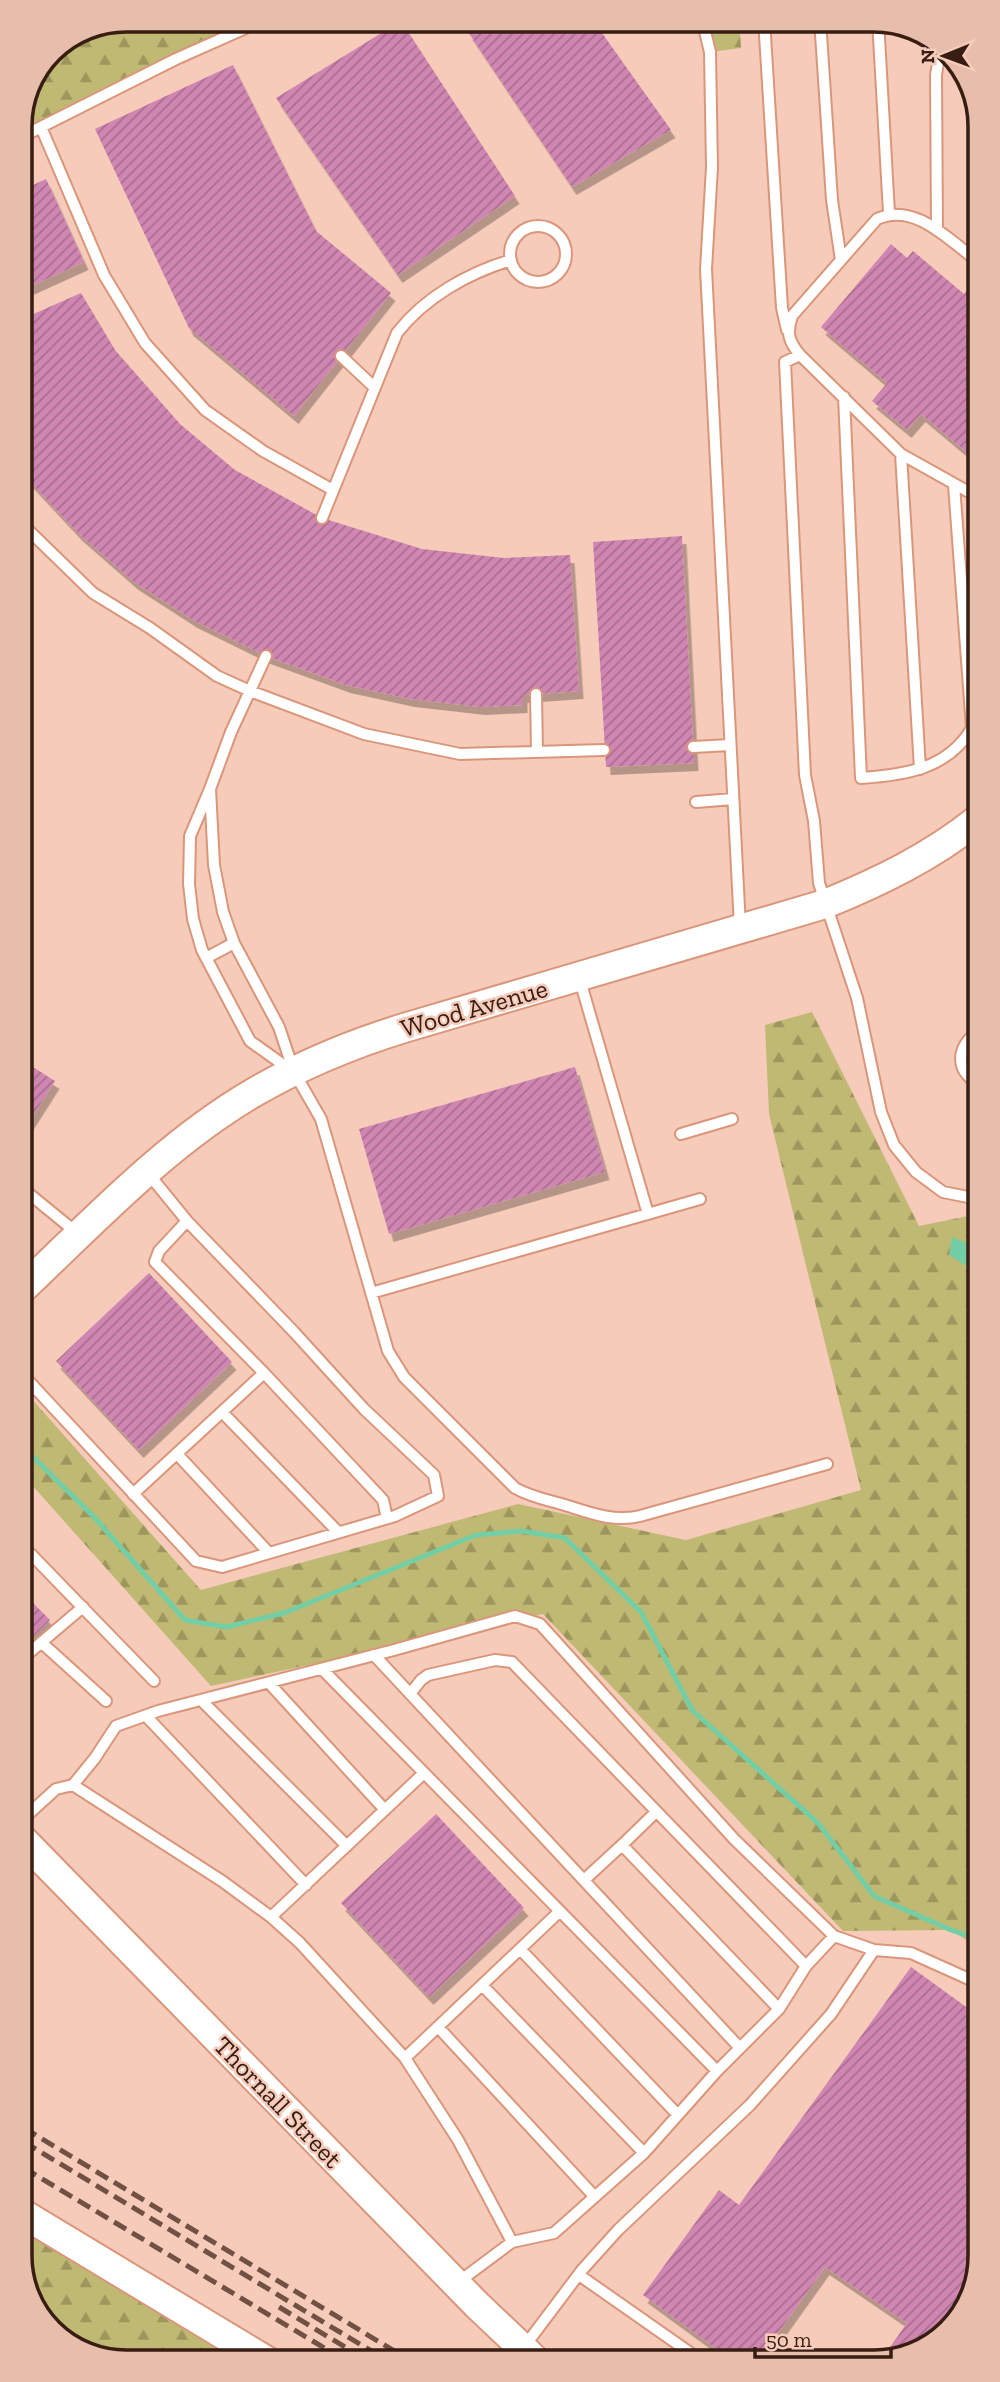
<svg xmlns="http://www.w3.org/2000/svg" width="1000" height="2382" font-family="'Zilla Slab',serif">
<style>
.forest{fill:url(#forest-firs)}
.water{fill:#73cea5}
.lines{fill:none;stroke-linecap:round;stroke-linejoin:round}
.stream{stroke:#73cea5;stroke-width:5}
.building{fill:url(#building-hatch);filter:url(#shadow)}
.lane-casing{stroke:#da967a;stroke-width:14}
.secondary-casing{stroke:#da967a;stroke-width:32}
.lane{stroke:#fff;stroke-width:10}
.secondary{stroke:#fff;stroke-width:28}
.rail{stroke:#705144;stroke-width:5;stroke-dasharray:14 7;stroke-linecap:butt}
.labels{text-anchor:middle;dominant-baseline:central;stroke-width:5;stroke-linejoin:round;paint-order:stroke}
.street-label{font-size:26px;fill:#371d12;stroke:#f6cbb9}
.rim{fill:none;stroke:#371d12;stroke-width:3.5}
</style>
<defs>
<pattern id="forest-firs" width="22" height="20" patternUnits="userSpaceOnUse" patternTransform="scale(1.75)"><rect width="22" height="20" fill="#c0b973"/><path d="M5 1l3.5 6h-7zM16 11l3.5 6h-7z" fill="#9d965d"/></pattern>
<pattern id="building-hatch" width="6" height="6" patternUnits="userSpaceOnUse" patternTransform="scale(1.75)"><rect width="6" height="6" fill="#d086b2"/><path d="M-1 1l2-2M0 6l6-6M5 7l2-2" fill="none" stroke="#aa6d8f"/></pattern>
<filter id="shadow"><feDropShadow dx="4.5" dy="8" stdDeviation="0" flood-color="#0004"/></filter>
</defs>
<rect width="100%" height="100%" fill="#f6cbb9"/>
<path class="forest" d="M125 19H266L20 138 19 119 51 50Z
M702 19H739L741 48 710 52Z
M812 1012 919 1226 978 1214 980 1949 951 1930 843 1931 543 1614 211 1686 23 1475V1389L201 1590 518 1504 686 1540 861 1490 769 1114 765 1025Z
M25 2215 267 2361 118 2362 60 2341 25 2290Z"/>
<path class="water" d="M952 1237 971 1245H978V1273L949 1255Z"/>
<g class="lines">
<path class="stream" d="M23 1447 94 1517 185 1620 226 1627 284 1613 476 1535 522 1531 565 1538 641 1612 692 1710 818 1823 874 1896 951 1930 980 1940"/>
</g>
<path class="building" d="M488 19H592L671 130 572 187 468 32Z
M401 21 515 196 398 275 276 98Z
M233 65 316 231 391 293 294 416 189 328 95 129Z
M46 179 84 262 20 291V191Z
M891 244 907 258 913 251 964 294 976 279V460L921 414 907 430 872 401 887 383 821 327Z
M81 293 115 350 180 424 235 470 322 518 422 549 504 558 570 555 579 691 523 695V705L481 707 410 699 346 685 266 656 193 620 134 582 78 533 20 471V320Z
M682 536 694 763 606 767 593 542Z
M22 1060 55 1081 22 1133Z
M575 1067 605 1172 389 1234 359 1129Z
M149 1273 232 1362 139 1450 56 1361Z
M23 1593 50 1620 23 1647Z
M436 1814 524 1908 429 1997 341 1903Z
M911 1967 980 2017 981 2257 959 2321 908 2357H883L907 2323 825 2267 760 2358H729L643 2295 719 2190 739 2205Z"/>
<g class="lines">
<g class="lane-casing">
<path id="lane" d="M266 19 176 59 41 127 104 275 145 343 205 410 263 451 333 490
M702 19 710 52 712 167 706 269 740 927
M764 19 782 308 787 330
M820 19 832 200 841 260
M878 20 889 213
M952 58 954 67 961 71
M20 138 41 127
M510 254a28 28 0 1 1 56 0a28 28 0 1 1-56 0Z
M937 230 936 75 941 44
M976 260C948 239 914 202 877 219L792 316C786 333 789 342 800 355L901 454 976 496
M800 355 785 362 805 775 814 821 819 883 857 998 881 1112 894 1145 916 1172 943 1192 978 1199
M341 356 374 387
M844 397 861 778C905 775 948 769 972 728L954 485
M901 454 920 769
M322 518 397 333C425 297 468 273 511 260
M20 522 93 593 150 628 217 676 250 691 364 734 460 754 604 750
M266 656 231 732 210 789 190 836 189 884 193 919 202 950 250 1041 292 1071
M536 694 537 752
M693 747 730 745
M210 789 214 865 223 912 234 943 279 1027 294 1072 321 1119 388 1351 404 1377 515 1488C529 1496 543 1499 558 1503 586 1511 611 1523 640 1516L827 1464
M696 802 733 799
M206 958 234 943
M579 977 648 1214
M978 1032C957 1045 954 1071 978 1083
M681 1134 732 1119
M22 1188 77 1233
M371 1293 700 1199
M264 1373 383 1500 387 1518
M23 1375 196 1561 222 1567 395 1516 438 1496 434 1475 364 1409 294 1332 187 1221 147 1172
M222 1412 338 1532
M177 1454 269 1553
M133 1494 264 1373 155 1262 159 1251 187 1221
M23 1546 154 1681
M42 1643 106 1701
M374 1655 740 2048
M23 1658 83 1607
M322 1669 717 2071
M269 1683 385 1810
M410 1694 421 1680 428 1675 495 1660 512 1662 806 1966
M201 1700 347 1846
M146 1716 306 1885
M73 1785 222 1881 271 1917 300 1943 405 2058 458 2140 512 2242
M24 1818 56 1789 73 1785 95 1758 116 1726 158 1711 394 1650 515 1616 540 1624 734 1839 834 1936 806 1966 779 2009 717 2071 644 2153 554 2233 512 2242 457 2283
M622 1845 656 1812
M584 1880 622 1845 779 2009
M271 1917 424 1773
M834 1936 874 1950 911 1953 980 1984
M520 1949 678 2115
M482 1985 644 2153
M438 2027 594 2196
M405 2058 560 1911
M579 2275 699 2359
M524 2347 582 2270 618 2230 750 2105 831 2014 874 1950"/>
</g>
<g class="secondary-casing">
<path id="secondary" d="M22 1289C95 1220 166 1144 253 1093 301 1065 352 1044 404 1028L825 904C879 882 931 857 977 820
M24 1841 477 2305 535 2360
M25 2215 267 2361"/>
</g>
<use href="#lane" class="lane"/>
<use href="#secondary" class="secondary"/>
<path class="rail" d="M24 2128 411 2361
M24 2142 388 2361
M24 2168 346 2361
M279 2307 368 2361"/>
</g>
<g class="labels">
<g class="street-label">
<text transform="translate(474 1008) rotate(-16)">Wood Avenue</text>
<text transform="translate(278 2102) rotate(46)">Thornall Street</text>
</g>
</g>
<path d="M0 0H1000V2382H0ZM126 32H874A94 94 0 0 1 968 126V2256A94 94 0 0 1 874 2350H126A94 94 0 0 1 32 2256V126A94 94 0 0 1 126 32Z" fill="#e7bdac" fill-rule="evenodd"/>
<path class="rim" d="M126 32H874A94 94 0 0 1 968 126V2256A94 94 0 0 1 874 2350H126A94 94 0 0 1 32 2256V126A94 94 0 0 1 126 32Z"/>
<g transform="translate(944 56) rotate(269)" stroke="#f6cbb9" stroke-width="5" paint-order="stroke">
<path d="M0-5L12 26L0 18L-12 26Z" fill="#371d12"/>
<text y="-10" font-size="19" font-weight="bold" text-anchor="middle" fill="#371d12">N</text>
</g>
<path d="M755 2347v10h136v-10" fill="none" stroke="#371d12" stroke-width="3.5"/>
<text x="766" y="2347" font-size="21" fill="#371d12" stroke="#f6cbb9" stroke-width="5" paint-order="stroke">50 m</text>
</svg>
